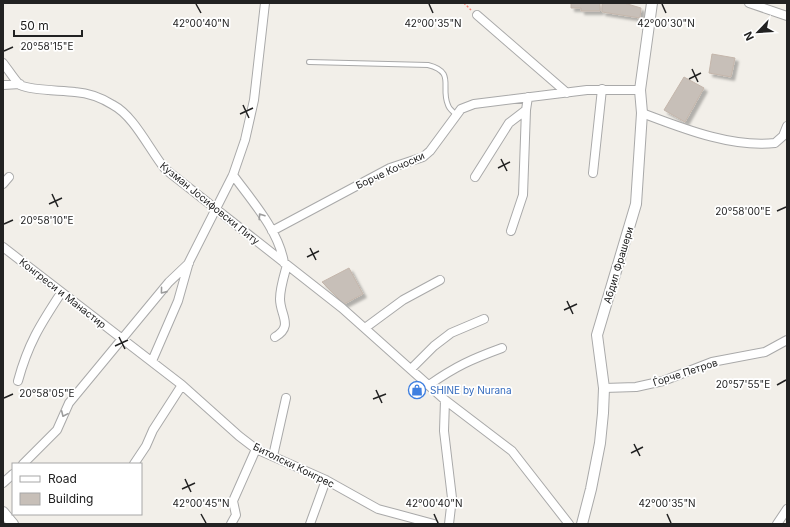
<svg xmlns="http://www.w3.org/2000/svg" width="790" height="527" font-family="Inter,sans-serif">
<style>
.building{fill:#c7bfb8;stroke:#c4b6ab;filter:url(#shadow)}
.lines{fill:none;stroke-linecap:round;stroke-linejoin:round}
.service-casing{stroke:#a9a9a9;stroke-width:6}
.minor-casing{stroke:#a9a9a9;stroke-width:10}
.tertiary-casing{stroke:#a9a9a9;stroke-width:12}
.path{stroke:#fa8072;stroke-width:1.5;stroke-dasharray:2 2;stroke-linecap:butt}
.service{stroke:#fff;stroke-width:4}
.minor{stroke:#fff;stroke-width:8}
.tertiary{stroke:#fff;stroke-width:10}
.oneway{stroke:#9c9c9c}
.ticks{fill:none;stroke:#222;stroke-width:1.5}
.labels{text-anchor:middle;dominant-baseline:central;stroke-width:3.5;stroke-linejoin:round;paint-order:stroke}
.street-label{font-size:10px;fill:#222;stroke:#fff}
.shop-label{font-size:10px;fill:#366cbe;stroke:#fff;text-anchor:start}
.ticks-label{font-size:10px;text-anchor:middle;fill:#222;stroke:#fff;stroke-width:3.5;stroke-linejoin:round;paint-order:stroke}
</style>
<defs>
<filter id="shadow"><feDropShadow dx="3.5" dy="3.5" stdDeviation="1" flood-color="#0004"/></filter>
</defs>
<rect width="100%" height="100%" fill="#f2efe9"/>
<path class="building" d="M571 3H600V11H581V8H571Z
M602 3H624L641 8 640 18 602 12Z
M712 54 735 58 731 77 709 73Z
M684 77 704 88 685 122 664 110Z
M349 268 363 294 344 304 322 282Z"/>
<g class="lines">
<g class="service-casing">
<path id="service" d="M309 62 428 65C456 72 440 87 448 105 449 109 454 112 456 115"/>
</g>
<g class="minor-casing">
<path id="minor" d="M749 3 787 16
M477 15 567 93
M3 63C7 68 16 82 20 85 33 91 61 90 75 92 88 93 102 98 113 105 134 116 149 149 165 169L342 308 445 400 512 451 569 524
M3 85 20 84
M642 113C682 128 731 148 775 143L783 136 787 126
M593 173 602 89
M233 175C252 201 279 231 284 263
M475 177 509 123 526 110 528 97
M3 184 9 177
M272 231 390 168 423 157 430 151 461 109 474 104 587 90H640
M511 231 523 195 526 110
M3 247 182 385 239 436 256 449 326 480 378 509 434 524
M365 328 403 300 440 280
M275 337C294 326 280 315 280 299 280 288 284 276 287 265
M152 361 178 301 189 262 233 175 245 140 254 100 265 3
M411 369 434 346 451 333 484 319
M18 381C28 344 40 325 61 293
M429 385C456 366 472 359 502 348
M604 388 636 387 663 381 712 362 765 352 787 340
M445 400 444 431 452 498 449 524
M273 456 286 398
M23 464 57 430 69 403 169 282 189 263
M134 464 146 446 153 430 182 385
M3 483 13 474
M231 524 236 515 233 501 256 449
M310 524 326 480
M777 524 787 509"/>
</g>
<g class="tertiary-casing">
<path id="tertiary" d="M3 512 13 524
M582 524 591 489 600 443 603 413 604 388 597 335 636 204 642 113 640 90 652 3"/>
</g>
<path class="path" d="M464 3 471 10"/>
<use href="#service" class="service"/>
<use href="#minor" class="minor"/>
<use href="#tertiary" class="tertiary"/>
</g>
<defs><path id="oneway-chevron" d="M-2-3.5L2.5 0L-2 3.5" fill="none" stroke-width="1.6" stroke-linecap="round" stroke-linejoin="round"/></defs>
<g class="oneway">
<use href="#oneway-chevron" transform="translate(261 216) rotate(-124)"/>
<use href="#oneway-chevron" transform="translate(163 291) rotate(129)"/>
<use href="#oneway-chevron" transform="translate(64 414) rotate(114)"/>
</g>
<path class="ticks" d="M196 4 201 13M429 4 433 13M662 4 666 13M4 51 13 47M692 69 698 82M689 79 701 73M243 105 249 118M240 114 253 108M501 159 507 171M498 168 510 162M52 194 58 207M49 204 62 198M777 211 786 207M4 224 13 220M310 248 316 260M307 257 319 251M567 301 573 314M564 310 577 304M119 337 125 349M115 346 128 340M777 385 786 380M376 390 382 403M4 398 13 394M373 399 386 394M634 444 640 456M631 453 643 447M185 479 191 492M182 489 195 483M201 514 206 523M434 514 438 523M667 514 671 523"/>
<defs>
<g id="shop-ring" transform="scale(0.9)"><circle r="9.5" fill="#fff" stroke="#3f7fe0" stroke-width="1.5"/><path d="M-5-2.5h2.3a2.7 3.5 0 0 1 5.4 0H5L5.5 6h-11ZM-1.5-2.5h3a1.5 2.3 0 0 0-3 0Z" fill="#3f7fe0"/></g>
</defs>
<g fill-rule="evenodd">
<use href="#shop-ring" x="417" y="390"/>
</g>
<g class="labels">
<g class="street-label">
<text transform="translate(390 170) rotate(-25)">Борче Кочоски</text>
<text transform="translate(210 203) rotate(39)">Кузман Јосифовски Питу</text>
<text transform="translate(618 265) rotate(-73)">Абдил Фрашери</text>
<text transform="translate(63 293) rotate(38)">Конгреси и Манастир</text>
<text transform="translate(685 372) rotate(-18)">Ѓорче Петров</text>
<text transform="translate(294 465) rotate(26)">Битолски Конгрес</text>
</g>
<g class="shop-label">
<text x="430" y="390">SHINE by Nurana</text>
</g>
</g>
<g class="ticks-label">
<text x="201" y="27">42°00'40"N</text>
<text x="433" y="27">42°00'35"N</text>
<text x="666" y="27">42°00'30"N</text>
<text x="47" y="50">20°58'15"E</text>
<text x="743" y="215">20°58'00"E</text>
<text x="47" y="224">20°58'10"E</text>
<text x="743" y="388">20°57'55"E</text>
<text x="47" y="397">20°58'05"E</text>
<text x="201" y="507">42°00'45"N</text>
<text x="434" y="507">42°00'40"N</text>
<text x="667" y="507">42°00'35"N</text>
</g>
<rect width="790" height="527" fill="none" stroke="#222222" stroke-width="8"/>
<rect x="12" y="463" width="130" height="52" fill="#ffffff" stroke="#a7a7a7"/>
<rect x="20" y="476" width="20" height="6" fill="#ffffff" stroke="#a7a7a7"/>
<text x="48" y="483" font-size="12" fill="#222222">Road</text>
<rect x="20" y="493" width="20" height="12" fill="#c7bfb8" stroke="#a7a7a7"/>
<text x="48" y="503" font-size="12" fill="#222222">Building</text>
<g transform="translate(758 32) rotate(245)" stroke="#ffffff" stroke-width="3" paint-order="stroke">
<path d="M0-3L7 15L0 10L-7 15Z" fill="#222222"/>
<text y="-6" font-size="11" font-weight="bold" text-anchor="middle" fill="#222222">N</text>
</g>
<path d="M14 30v6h68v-6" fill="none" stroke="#222222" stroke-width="2"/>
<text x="20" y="30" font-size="12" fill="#222222" stroke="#ffffff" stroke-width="3" paint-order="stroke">50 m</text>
</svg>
